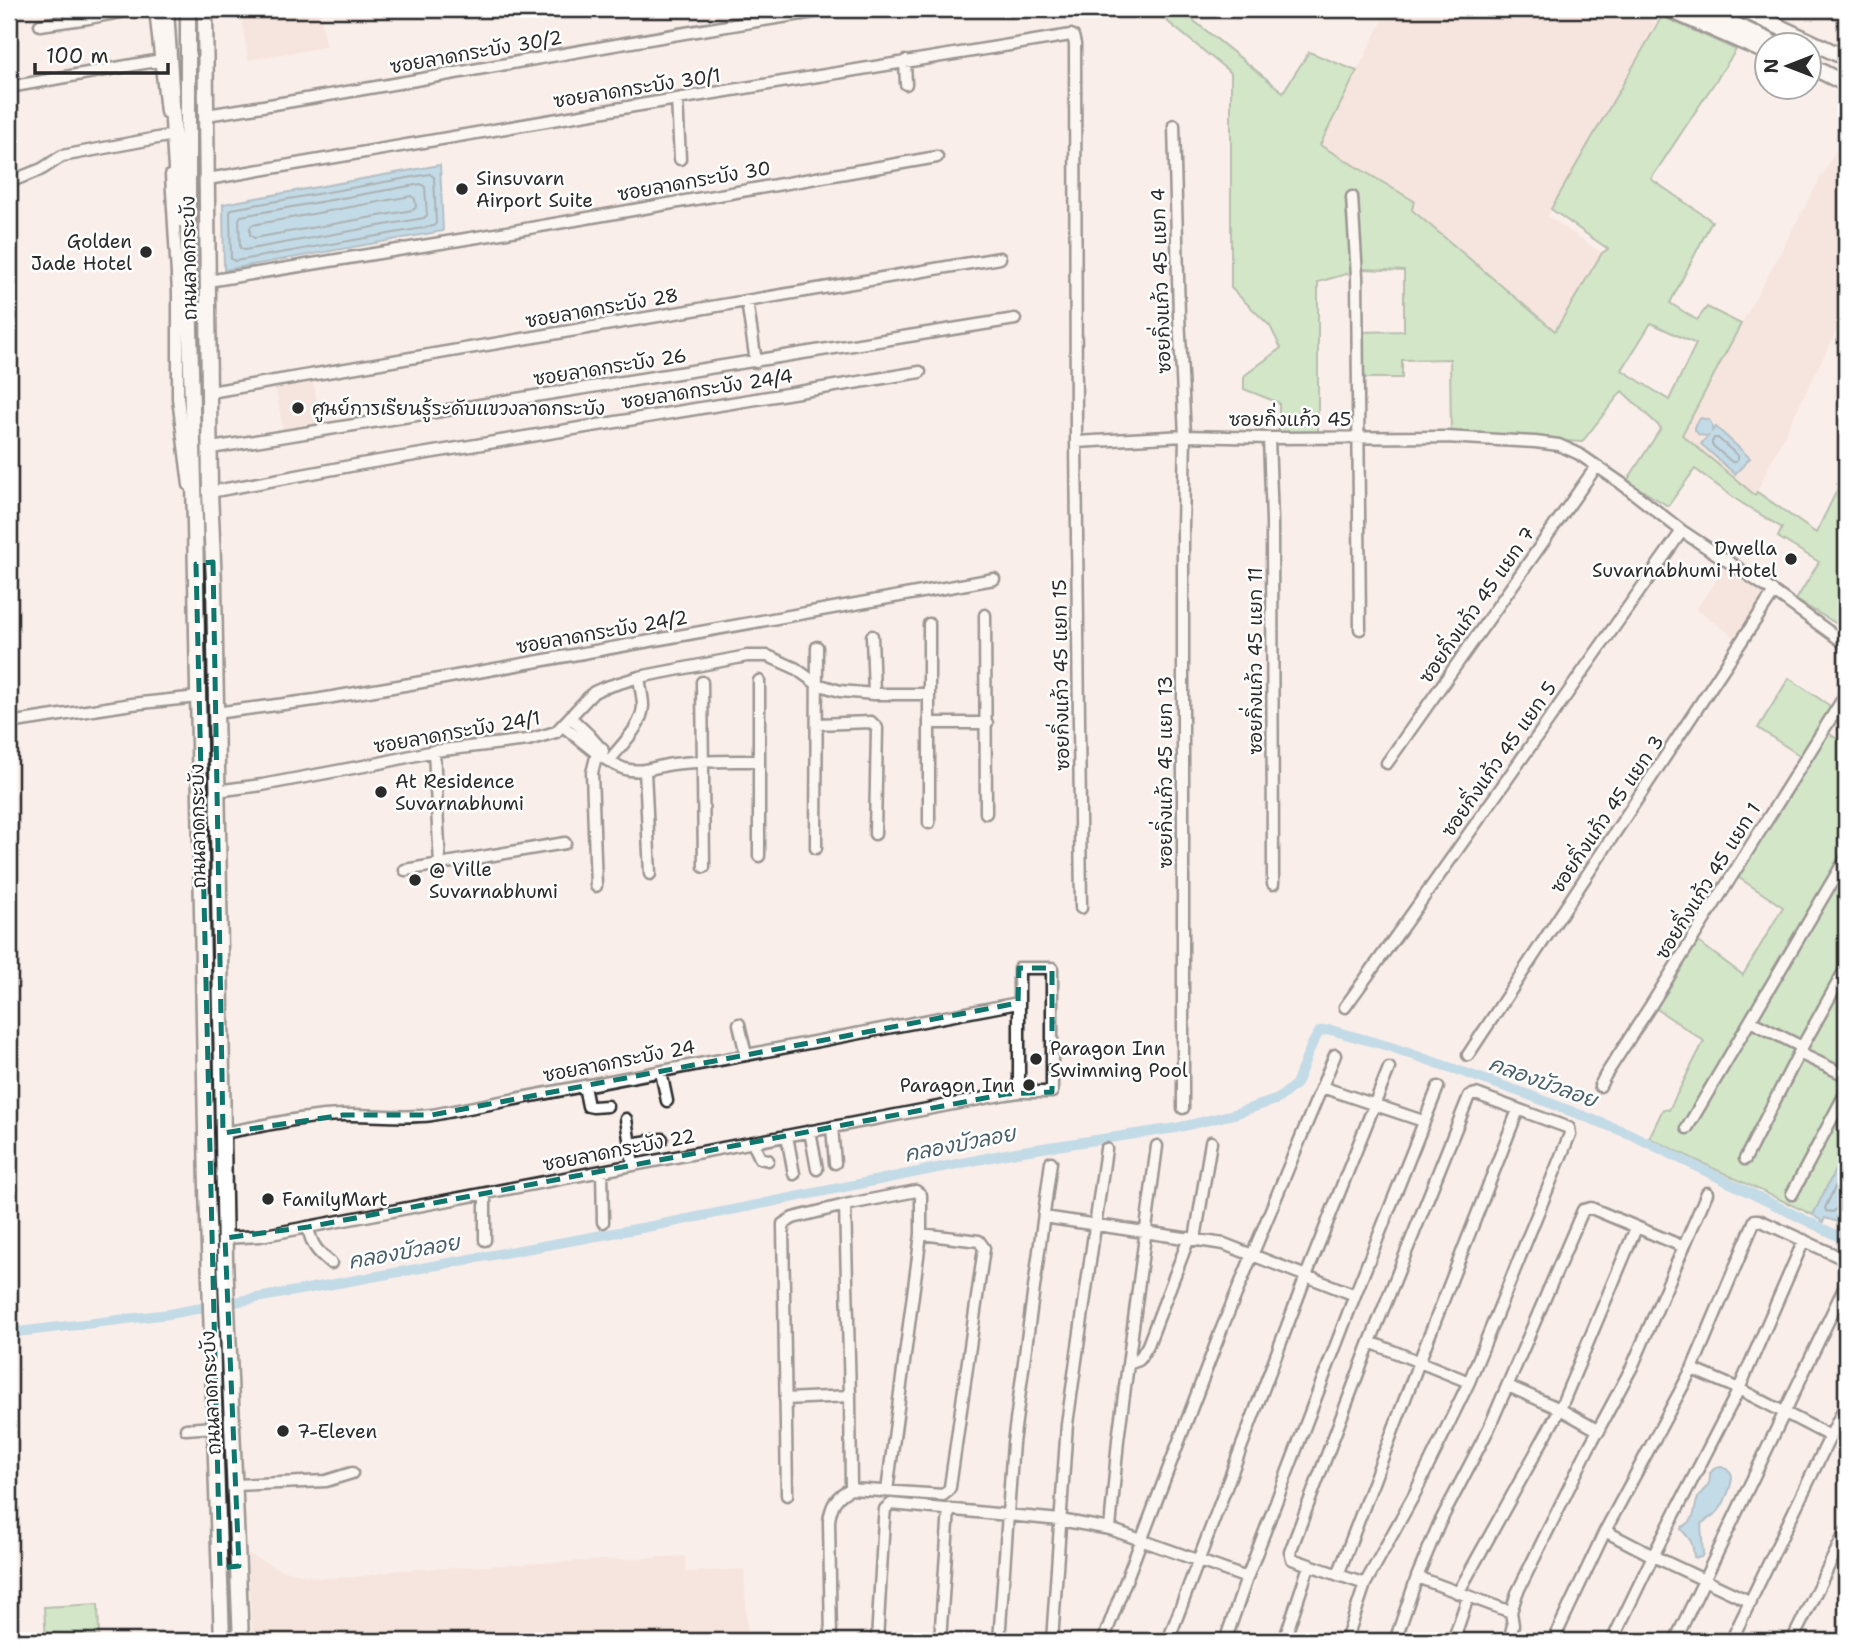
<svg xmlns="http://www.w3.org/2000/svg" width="1855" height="1650" font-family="'Shantell Sans','Playpen Sans Thai',sans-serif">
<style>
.built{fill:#f2dad0}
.green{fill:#a4dca1;stroke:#688466;stroke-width:2;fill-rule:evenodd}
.water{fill:#82c3e3;stroke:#5f8699;stroke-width:2}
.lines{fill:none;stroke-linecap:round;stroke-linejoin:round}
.shore{stroke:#4e6875;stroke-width:2}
.canal{stroke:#82c3e3;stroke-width:10}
.minor-casing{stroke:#2b2b2b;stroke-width:15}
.secondary-casing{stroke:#2b2b2b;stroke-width:19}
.primary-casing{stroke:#2b2b2b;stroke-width:19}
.minor{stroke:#fff;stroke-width:10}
.secondary{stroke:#fff;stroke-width:14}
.primary{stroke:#fff;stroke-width:14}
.marked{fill:none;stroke:#0f766e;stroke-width:5;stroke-dasharray:14 9;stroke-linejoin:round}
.poi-dot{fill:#2b2b2b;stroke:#fff;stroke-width:2.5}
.labels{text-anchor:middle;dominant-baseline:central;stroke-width:5;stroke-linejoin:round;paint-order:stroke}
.street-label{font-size:19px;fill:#2b2b2b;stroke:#fff}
.poi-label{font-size:19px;fill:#2b2b2b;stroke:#fff;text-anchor:start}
.water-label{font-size:21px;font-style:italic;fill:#49606b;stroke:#fff}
</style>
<rect width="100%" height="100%" fill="#f9eeea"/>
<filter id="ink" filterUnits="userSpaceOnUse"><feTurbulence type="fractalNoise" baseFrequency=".0143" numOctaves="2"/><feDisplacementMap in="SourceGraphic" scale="14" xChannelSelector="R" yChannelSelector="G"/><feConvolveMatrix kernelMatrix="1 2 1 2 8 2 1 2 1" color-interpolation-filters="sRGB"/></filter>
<g filter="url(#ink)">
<path class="built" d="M288 9H320L326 47 248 60 241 16Z
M1388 9H1628L1656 23 1548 216 1602 253 1555 331 1412 210 1320 145Z
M1846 131V312L1755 495 1681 435Z
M313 379 322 430 284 436 275 386Z
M1725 567 1768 597 1738 640 1696 609Z
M247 1553 279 1569 319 1578 357 1577 398 1570 685 1556 686 1572 744 1569 748 1641H253Z"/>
<path class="green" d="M1152 9H1179L1283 92 1309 52 1357 71 1320 145 1414 201 1412 210 1555 331 1602 253 1608 249 1551 209 1662 16 1736 50 1651 179 1712 221 1670 303 1697 320 1707 307 1741 324 1682 435 1755 495 1757 492 1816 533 1846 472V629L1796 600 1819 562 1778 537 1782 528 1737 500 1695 469 1668 506 1627 481 1661 428 1622 391 1582 442 1451 434 1450 359 1402 360V378H1359L1361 332 1404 331V271L1364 269 1318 282V434H1279V403L1244 389V376L1281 348 1270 326 1231 288V73ZM1651 323 1696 344 1669 400 1622 370Z
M1789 678 1836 710 1824 730 1846 745V1145L1842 1156 1813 1215 1649 1138 1663 1109 1669 1110 1704 1041 1651 1005 1693 938 1743 975 1783 907 1733 874 1805 759 1758 728Z
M98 1604 99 1635 81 1636V1641H46L44 1607Z"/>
<path class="water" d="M440 165 443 231 224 270 223 204Z
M1701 418 1709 420 1712 425V431L1716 427 1750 458 1735 474 1701 444 1708 436 1699 435 1695 430V424Z
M1846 1145V1207L1838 1222 1825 1218 1823 1222 1813 1215 1842 1156Z
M1721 1467C1726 1469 1729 1469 1731 1473 1735 1480 1724 1504 1719 1510 1714 1516 1707 1519 1701 1524L1703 1554 1701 1557 1697 1558 1694 1557C1692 1539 1691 1541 1681 1529L1682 1527C1697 1521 1693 1510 1698 1498 1703 1487 1711 1489 1710 1473L1715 1468Z"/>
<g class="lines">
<path class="shore" d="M430 174 434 177 436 223 434 226 235 261 231 259 230 212 232 209Z
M421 184 425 187 427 215 424 218 244 250 240 248 239 219 241 216Z
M411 196 415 199 416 207 413 210 254 238 250 235V228L252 225Z
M1714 438H1718L1738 456V459L1736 462H1732L1712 445V442Z
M1846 1164 1825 1208 1826 1211 1833 1212 1840 1205 1846 1204"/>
<path class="canal" d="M9 1333 169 1314 663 1224 1016 1152 1176 1128 1234 1114 1278 1099 1296 1084 1312 1044 1320 1031 1331 1030 1388 1046 1529 1095 1630 1134 1846 1240"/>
<g class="minor-casing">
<path id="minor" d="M155 9 166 112
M40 25 89 18 137 9
M905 61 906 84
M9 87 161 60
M677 99 680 159
M206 115C416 83 624 40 835 9
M1174 125 1179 315 1185 436 1183 526V1108
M171 175 178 292V398L189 485
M208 179 634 106 1071 35 1073 36 1075 44 1076 442 1185 436 1269 438 1446 437 1535 442 1559 445 1579 454 1621 483 1682 531 1774 592 1846 644
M9 182 42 169 62 156 168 136
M1352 197 1357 276 1360 629
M208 281 490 235 937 157
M747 301 756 362
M210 392 1000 258
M1269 438 1272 521 1273 884
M1076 442 1081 908
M211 448 1015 319
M210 492 361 464 920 372
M985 615 986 813
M929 624V823
M872 636 874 694
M759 681V856
M702 682 704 867
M215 713 315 700 428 681 994 579
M571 718 589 735 603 751
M9 723 132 704 198 697
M929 723H987
M817 724 871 722 877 728 875 834
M563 726C581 740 604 762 625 769 642 774 656 766 673 764 701 760 731 761 759 761
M434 751 440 864
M609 761C621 745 642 727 643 706 643 697 640 687 639 677
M1387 763 1596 467
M645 771 650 874
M216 791 262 785 380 763 434 751 528 740 556 732 586 700 594 692 603 688 639 677 747 656H768L795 668 817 684 840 691 874 694H929
M816 848 817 647
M405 870 565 843
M596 886 592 773 597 753 602 748
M1345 1007C1459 850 1569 690 1682 531
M1750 1021 1802 1047
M739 1024 746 1055
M1799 1053 1845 1075
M1468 1055 1774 592
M661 1072 667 1101
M584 1086 588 1106 593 1107 607 1106
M1600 1086 1605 1076 1651 1005 1846 694
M1322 1087 1423 1121
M626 1119 633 1165
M832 1127 835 1163
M1687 1128 1846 858
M810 1131 817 1169
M223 1133C263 1126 303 1116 343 1115 373 1114 402 1119 432 1115L1018 1003
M787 1136 794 1174
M753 1143 760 1158 768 1160
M630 1144 662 1139
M1745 1159 1802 1047 1846 968
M602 1171 603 1222
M485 1194V1240
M1792 1194 1846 1092
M845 1205 850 1396 851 1489
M1044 1217 1224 1244 1355 1295
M308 1227C311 1244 317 1252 331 1263
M224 1238 260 1236 308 1227 1006 1094 1019 1092H1052V968H1019V1092
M1195 1239 1211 1142
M1370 1342 1469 1382
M1128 1364 1139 1360 1148 1345 1189 1238
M1692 1369 1739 1389 1830 1436
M1508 1386 1560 1409 1599 1431
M785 1399 850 1396
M186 1429 214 1427
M235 1485 326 1481 352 1473
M787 1495 783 1224 793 1218 845 1205 916 1191 921 1195V1234L887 1491
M1110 1529 1118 1440 1157 1146
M1605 1531 1653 1556 1751 1602
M1338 1575 1419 1362 1518 1110
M1417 1577 1511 1612
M1458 1593 1560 1409 1636 1228
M831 1641 829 1521C831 1506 836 1495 851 1489L943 1495 948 1491 950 1487 984 1248 979 1241 921 1234
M877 1641 884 1519 885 1509 891 1504 1060 1520 1110 1529 1247 1578
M940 1641 949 1509
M999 1641 1013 1443 1051 1162
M1052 1641 1067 1424 1106 1149
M1103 1641 1222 1328 1335 1055
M1168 1641 1306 1276 1389 1068
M1225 1641 1247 1578 1355 1295 1438 1087
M1284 1641 1309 1566
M1346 1641 1365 1584 1414 1495 1469 1382 1570 1134 1569 1128 1476 1094 1469 1096 1370 1342 1290 1552 1292 1559 1365 1584
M1395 1641 1417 1577 1439 1524 1489 1428 1583 1210 1591 1208 1684 1247
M1453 1641 1468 1597
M1509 1641 1513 1625 1511 1612 1517 1593 1588 1449 1632 1367 1707 1193
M1553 1641 1605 1531 1692 1369 1755 1220H1759L1846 1260
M1612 1641 1653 1556 1739 1389 1804 1240
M1675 1641 1846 1284
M1731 1641 1846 1404
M1792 1641 1846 1531"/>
</g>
<g class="secondary-casing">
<path id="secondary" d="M166 9 176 169 183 220
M1668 9 1768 53"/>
</g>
<g class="primary-casing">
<path id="primary" d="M188 9V254L195 523 207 1188 222 1641
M205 9 210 492 214 584 225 1259 241 1641
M1701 9 1768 40 1776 46
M1741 9 1846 58
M1810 66 1846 84"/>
</g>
<use href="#minor" class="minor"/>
<use href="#secondary" class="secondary"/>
<use href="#primary" class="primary"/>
</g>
</g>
<path d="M0 0H1855V1650H0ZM213 562 223 1133 343 1115H432L1018 1003 1019 968H1052V1092L1006 1094 308 1227 225 1238 239 1566 220 1568 196 564Z" fill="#f9eeea" fill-opacity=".55" fill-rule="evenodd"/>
<path class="marked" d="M213 562 223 1133 343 1115H432L1018 1003 1019 968H1052V1092L1006 1094 308 1227 225 1238 239 1566 220 1568 196 564Z"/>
<g class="poi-dot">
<circle cx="462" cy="189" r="7"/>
<circle cx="146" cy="252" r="7"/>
<circle cx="298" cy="408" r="7"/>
<circle cx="1791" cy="559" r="7"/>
<circle cx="381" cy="792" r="7"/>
<circle cx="415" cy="880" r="7"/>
<circle cx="1036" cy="1059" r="7"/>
<circle cx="1029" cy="1085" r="7"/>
<circle cx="268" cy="1199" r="7"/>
<circle cx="283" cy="1431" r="7"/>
</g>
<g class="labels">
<g class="street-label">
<text transform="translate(476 52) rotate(-10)">ซอยลาดกระบัง 30/2</text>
<text transform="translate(637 88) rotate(-9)">ซอยลาดกระบัง 30/1</text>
<text transform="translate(694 181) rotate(-10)">ซอยลาดกระบัง 30</text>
<text transform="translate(189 258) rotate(-91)">ถนนลาดกระบัง</text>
<text transform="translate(1161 281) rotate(-92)">ซอยกิ่งแก้ว 45 แยก 4</text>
<text transform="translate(602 308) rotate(-10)">ซอยลาดกระบัง 28</text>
<text transform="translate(610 367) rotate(-9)">ซอยลาดกระบัง 26</text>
<text transform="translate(707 389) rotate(-9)">ซอยลาดกระบัง 24/4</text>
<text x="1290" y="419">ซอยกิ่งแก้ว 45</text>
<text transform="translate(1477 605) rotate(-55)">ซอยกิ่งแก้ว 45 แยก 7</text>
<text transform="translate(602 632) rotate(-10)">ซอยลาดกระบัง 24/2</text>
<text transform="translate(1255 661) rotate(-90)">ซอยกิ่งแก้ว 45 แยก 11</text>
<text transform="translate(1061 675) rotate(-91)">ซอยกิ่งแก้ว 45 แยก 15</text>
<text transform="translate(457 732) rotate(-10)">ซอยลาดกระบัง 24/1</text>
<text transform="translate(1499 759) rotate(-55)">ซอยกิ่งแก้ว 45 แยก 5</text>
<text transform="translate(1165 772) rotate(-90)">ซอยกิ่งแก้ว 45 แยก 13</text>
<text transform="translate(1607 814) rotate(-56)">ซอยกิ่งแก้ว 45 แยก 3</text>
<text transform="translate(198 826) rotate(-91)">ถนนลาดกระบัง</text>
<text transform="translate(1708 881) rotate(-58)">ซอยกิ่งแก้ว 45 แยก 1</text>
<text transform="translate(619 1061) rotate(-11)">ซอยลาดกระบัง 24</text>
<text transform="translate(619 1150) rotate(-11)">ซอยลาดกระบัง 22</text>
<text transform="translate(211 1393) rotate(-93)">ถนนลาดกระบัง</text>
</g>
<g class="poi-label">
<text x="476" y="178">Sinsuvarn<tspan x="476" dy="22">Airport Suite</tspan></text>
<text x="132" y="241" text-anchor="end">Golden<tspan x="132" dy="22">Jade Hotel</tspan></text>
<text x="312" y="408">ศูนย์การเรียนรู้ระดับแขวงลาดกระบัง</text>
<text x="1777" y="548" text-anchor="end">Dwella<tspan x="1777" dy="22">Suvarnabhumi Hotel</tspan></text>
<text x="395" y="781">At Residence<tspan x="395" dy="22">Suvarnabhumi</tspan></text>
<text x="429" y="869">@ Ville<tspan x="429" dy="22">Suvarnabhumi</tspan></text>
<text x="1050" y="1048">Paragon Inn<tspan x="1050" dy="22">Swimming Pool</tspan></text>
<text x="1015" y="1085" text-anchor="end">Paragon Inn</text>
<text x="282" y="1199">FamilyMart</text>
<text x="297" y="1431">7-Eleven</text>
</g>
<g class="water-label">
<text transform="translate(1543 1082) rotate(20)">คลองบัวลอย</text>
<text transform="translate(960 1144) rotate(-11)">คลองบัวลอย</text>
<text transform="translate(404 1252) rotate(-10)">คลองบัวลอย</text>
</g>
</g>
<rect width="1855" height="1650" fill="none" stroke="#fff" stroke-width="35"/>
<rect x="18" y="18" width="1820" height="1615" fill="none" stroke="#2b2b2b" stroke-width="2.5" filter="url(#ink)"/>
<g transform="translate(1788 66) rotate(270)"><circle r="33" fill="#ffffff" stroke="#aaaaaa" stroke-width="2"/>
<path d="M0-5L12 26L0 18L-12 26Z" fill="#2b2b2b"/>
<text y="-10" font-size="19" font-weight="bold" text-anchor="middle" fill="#2b2b2b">N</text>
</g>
<path d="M35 63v10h133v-10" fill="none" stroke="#2b2b2b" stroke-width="3.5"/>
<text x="46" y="63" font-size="21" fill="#2b2b2b" stroke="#ffffff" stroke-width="5" paint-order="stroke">100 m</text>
</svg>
